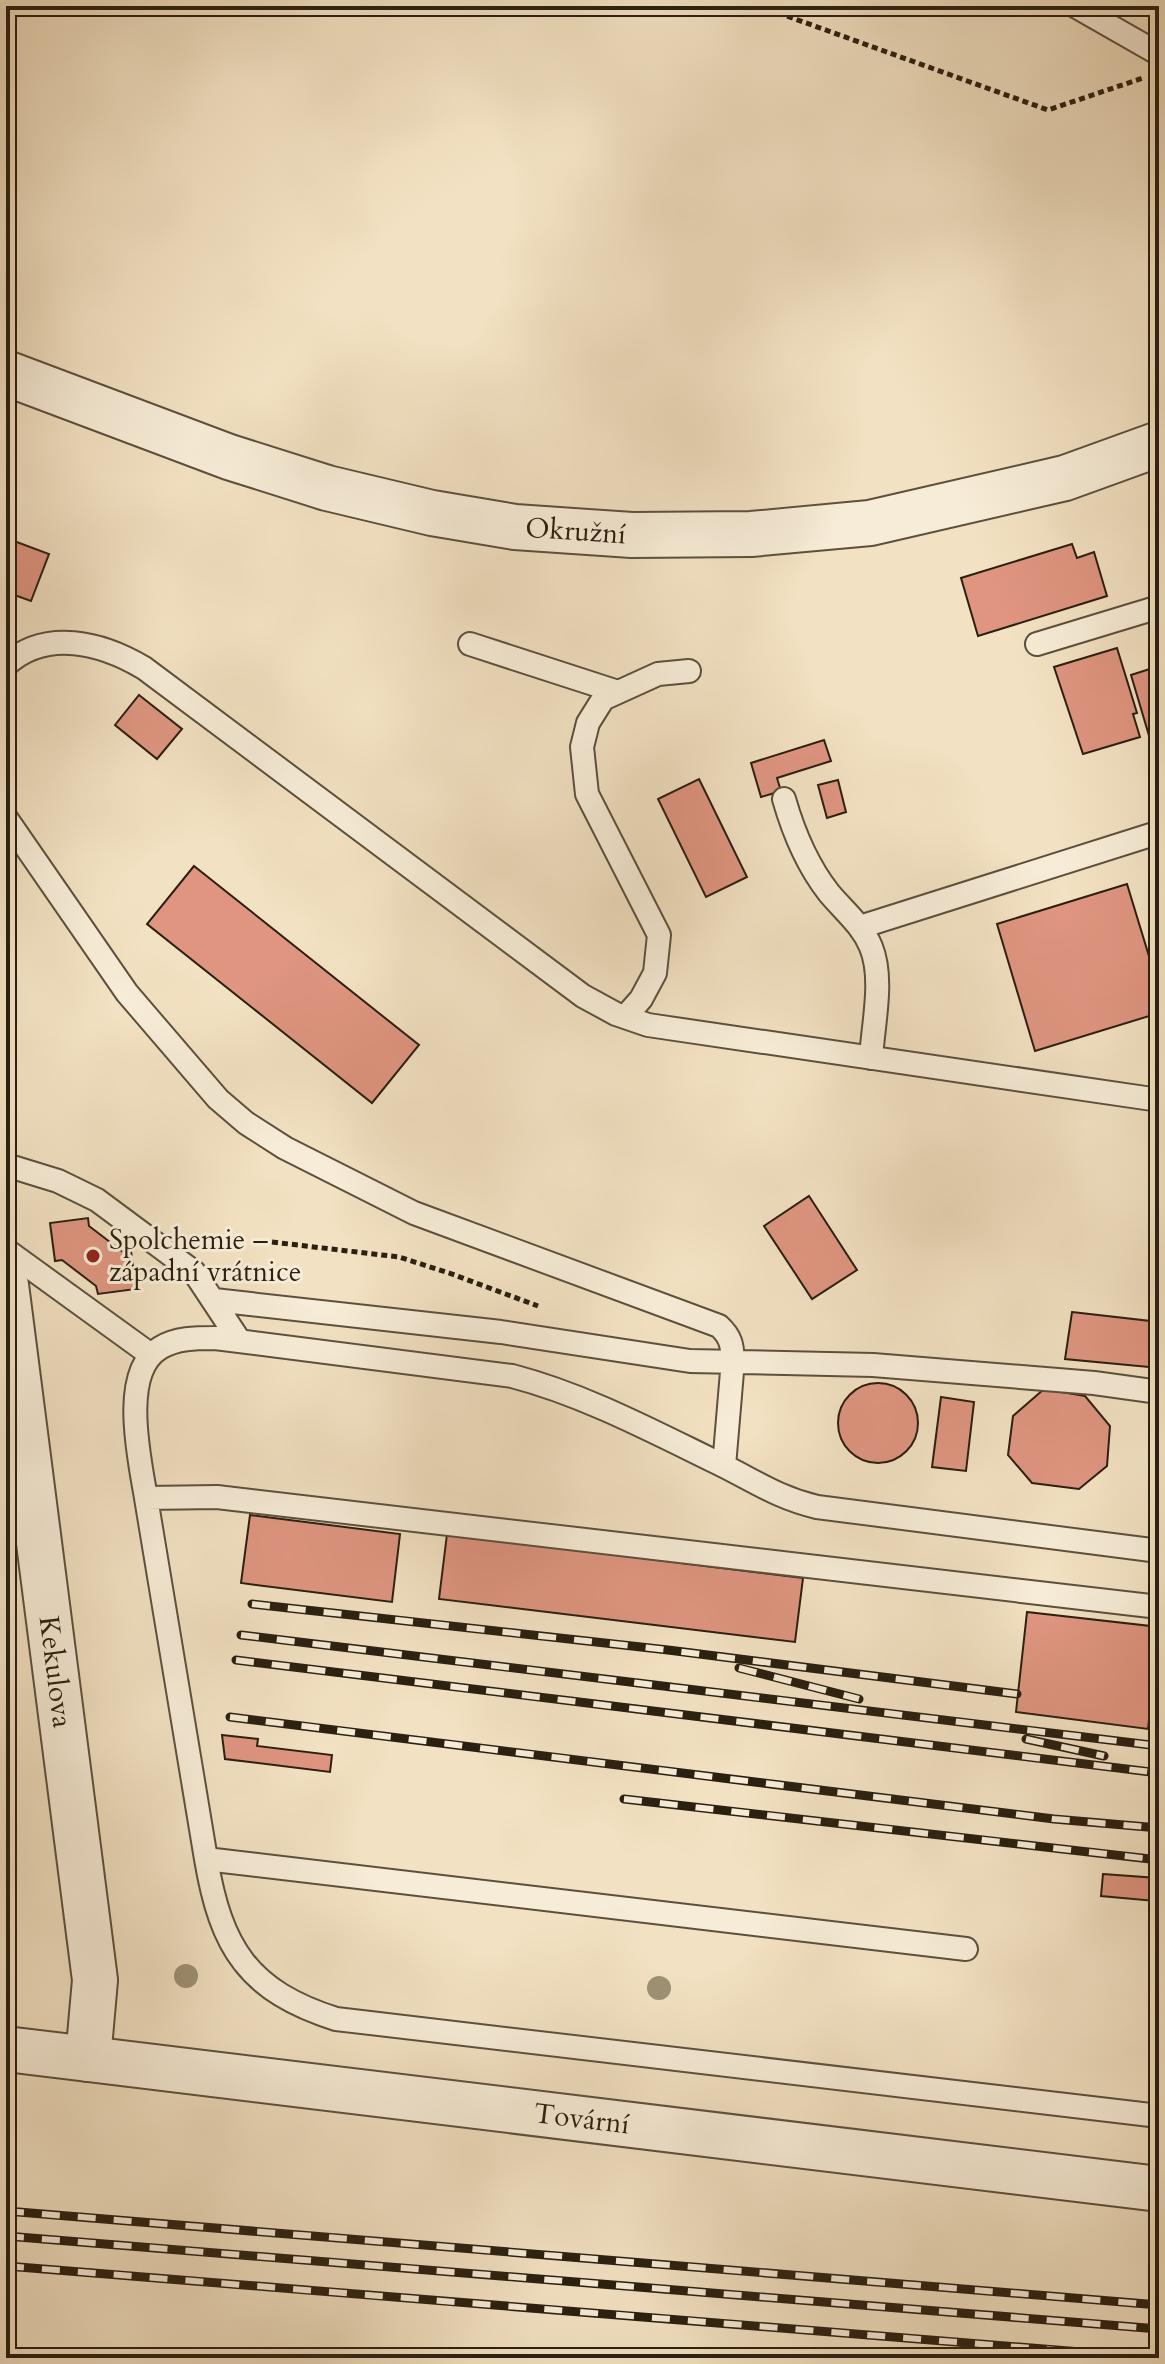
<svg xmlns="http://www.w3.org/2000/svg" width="1165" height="2364" font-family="Cardo,serif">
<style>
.building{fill:#df9580;stroke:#2a1f11;stroke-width:2}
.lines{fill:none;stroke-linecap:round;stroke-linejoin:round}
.service-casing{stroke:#5c503d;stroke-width:26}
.minor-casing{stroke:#5c503d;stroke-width:48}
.tertiary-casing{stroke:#5c503d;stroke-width:48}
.path{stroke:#2a1f11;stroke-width:5;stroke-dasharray:6 4;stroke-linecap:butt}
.service{stroke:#f7ecd7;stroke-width:22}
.minor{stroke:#f7ecd7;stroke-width:44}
.tertiary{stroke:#f7ecd7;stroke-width:44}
.rail-casing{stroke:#2a1f11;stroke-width:9}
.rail{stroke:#f7ecd7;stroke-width:6;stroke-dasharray:18;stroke-linecap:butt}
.tree{fill:#9d9175}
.poi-dot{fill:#8f2418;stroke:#f7ecd7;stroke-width:3}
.labels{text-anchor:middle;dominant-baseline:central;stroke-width:6;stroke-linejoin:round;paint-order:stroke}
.street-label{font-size:28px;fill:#2a1f11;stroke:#f7ecd7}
.poi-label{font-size:28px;fill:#2a1f11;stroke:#f7ecd7;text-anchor:start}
</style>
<rect width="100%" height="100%" fill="#f2e1c2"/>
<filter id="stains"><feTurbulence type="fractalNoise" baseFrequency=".0025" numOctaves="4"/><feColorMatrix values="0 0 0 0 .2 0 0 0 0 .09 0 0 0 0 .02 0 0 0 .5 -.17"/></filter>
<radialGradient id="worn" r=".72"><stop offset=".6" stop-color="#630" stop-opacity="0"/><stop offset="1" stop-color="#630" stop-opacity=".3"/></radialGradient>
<path class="building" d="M144 6H166L148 15Z
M6 538 49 554 31 601 6 592Z
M1072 544 1077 558 1094 552 1107 596 978 636 961 578Z
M1117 648 1137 713 1133 714 1140 737 1083 754 1054 667Z
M1159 666V736L1150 739 1131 675Z
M139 695 182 729 157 759 115 725Z
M824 740 831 761 777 778 781 791 761 797 751 763Z
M699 779 747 877 706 897 658 799Z
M838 780 846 812 827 818 818 785Z
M194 866 419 1045 372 1103 147 924Z
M1127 884 1159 989V1013L1035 1051 997 924Z
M809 1196 857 1270 812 1299 764 1226Z
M88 1218 89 1226 123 1252 131 1251 136 1289 98 1294 96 1286 62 1260 55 1261 50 1223Z
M1072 1312 1159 1322V1368L1065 1359Z
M838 1423a40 40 0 1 1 80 0a40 40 0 1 1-80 0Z
M1044 1389 1085 1396 1110 1426 1107 1466 1079 1489 1032 1483 1008 1455 1013 1416Z
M941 1397 974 1402 966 1471 932 1467Z
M250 1515 400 1534 392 1602 241 1583Z
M447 1534 803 1578 795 1642 439 1599Z
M1027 1612 1159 1627 1148 1729 1016 1712Z
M222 1735 258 1739 257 1746 332 1755 330 1772 225 1759Z
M1103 1874 1157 1878 1155 1901 1101 1896Z
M6 2346H12L11 2358H6Z"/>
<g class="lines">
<g class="service-casing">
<path id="service" d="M1075 6 1159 54
M470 644 618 692
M1037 644 1159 607
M6 665C46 628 102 643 144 668L583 996 616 1014 648 1025 1159 1100
M784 799C794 834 807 865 829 893 844 911 862 925 871 947 884 979 873 1024 871 1058
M6 818 127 993 218 1099 246 1123 285 1148 414 1213 719 1326C731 1337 732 1345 733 1360L724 1466
M860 927 1157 833 1159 838
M625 1017 641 999 655 973 659 935 587 794 582 747 588 723 603 699 658 674 689 671
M6 1165 58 1181 97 1200 194 1272 239 1340
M6 1250 151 1355
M214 1300 501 1332 690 1361 873 1365 1094 1383 1159 1392
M146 1498C140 1461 119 1372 160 1348 176 1338 196 1338 215 1338L512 1376C585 1395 654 1432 722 1465 756 1482 779 1498 817 1507L1159 1551
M206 1859 146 1498 217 1497 1159 1607
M966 1949 206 1859C221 1948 248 1991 336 2019L1159 2116"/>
</g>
<g class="minor-casing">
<g id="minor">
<path id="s1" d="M6 1285 95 1980 88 2059"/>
</g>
</g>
<g class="tertiary-casing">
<g id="tertiary">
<path id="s2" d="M6 373 229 457 327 488 432 513 515 527 632 535 751 534 870 523 1065 478 1159 444"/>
<path id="s3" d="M6 2049 1159 2189"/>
</g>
</g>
<path class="path" d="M759 6 1048 110 1143 78
M272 1242 399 1257 449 1273 538 1306"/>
<use href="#service" class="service"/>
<use href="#minor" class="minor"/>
<use href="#tertiary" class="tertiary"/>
<g class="rail-casing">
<path id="rail" d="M252 1604 668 1650 1017 1694
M241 1635 1159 1746
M236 1660 1159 1773
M739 1668 859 1699
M230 1717 1054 1819 1159 1828
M1026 1739 1104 1756
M624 1799 1159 1860
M6 2211 1159 2305
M6 2236 1159 2329
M6 2266 1156 2358"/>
</g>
<use href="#rail" class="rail"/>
</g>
<g class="tree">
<circle cx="186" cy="1976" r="12"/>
<circle cx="659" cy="1988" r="12"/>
</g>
<circle class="poi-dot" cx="93" cy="1256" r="8"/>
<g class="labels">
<g class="street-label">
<text stroke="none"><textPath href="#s2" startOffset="594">Okružní</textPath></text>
<text stroke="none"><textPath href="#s1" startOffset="390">Kekulova</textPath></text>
<text stroke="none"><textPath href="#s3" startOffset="580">Tovární</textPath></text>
</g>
<g class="poi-label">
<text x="109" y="1240">Spolchemie –<tspan x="109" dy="32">západní vrátnice</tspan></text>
</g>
</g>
<rect width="1165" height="2364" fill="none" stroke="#f2e1c2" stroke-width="32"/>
<rect x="8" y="8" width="1149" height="2348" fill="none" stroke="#2a1f11" stroke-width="4"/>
<rect x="16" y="16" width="1133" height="2332" fill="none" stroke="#2a1f11" stroke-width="2"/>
<rect width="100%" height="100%" filter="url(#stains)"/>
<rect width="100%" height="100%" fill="url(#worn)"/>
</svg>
